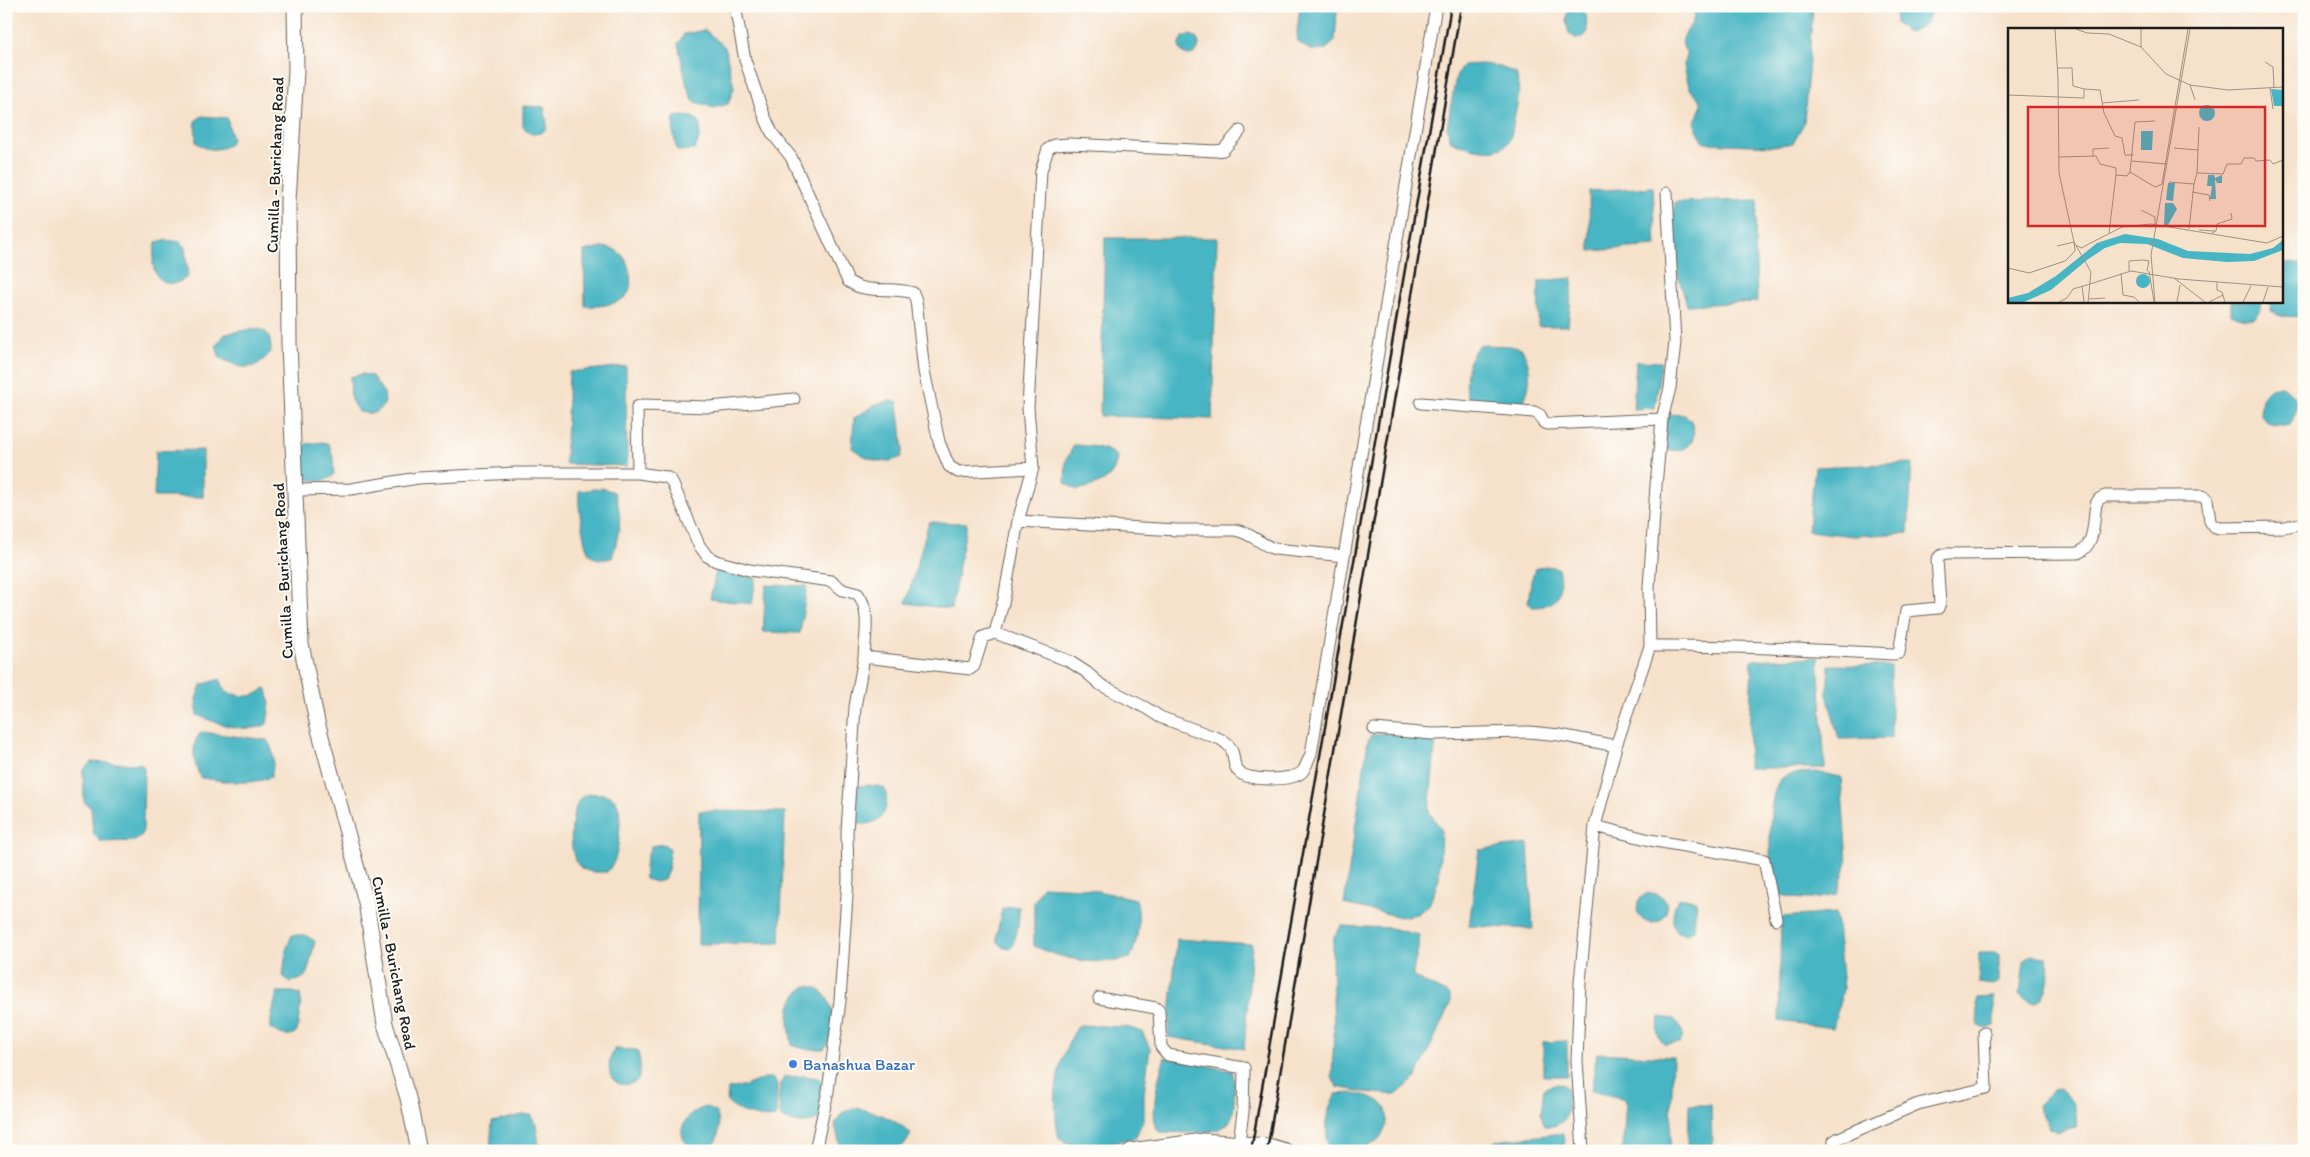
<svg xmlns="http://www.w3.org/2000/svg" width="2310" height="1157" font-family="Itim,sans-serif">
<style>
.water{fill:#47b5c3;stroke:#326870}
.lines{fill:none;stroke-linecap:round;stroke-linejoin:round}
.minor-casing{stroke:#686159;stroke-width:13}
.major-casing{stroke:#686159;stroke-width:17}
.minor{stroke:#fff;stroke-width:11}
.major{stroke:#fff;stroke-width:15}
.rail{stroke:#1c1c1c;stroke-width:2.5}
.shop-dot{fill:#3f7fe0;stroke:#fdfcf7;stroke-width:2}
.labels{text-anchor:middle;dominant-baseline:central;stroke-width:4;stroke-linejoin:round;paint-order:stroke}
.street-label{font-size:16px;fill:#1c1c1c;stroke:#fdfcf7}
.shop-label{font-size:16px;fill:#366cbe;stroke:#fdfcf7;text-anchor:start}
.inset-road{fill:none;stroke:#9f9284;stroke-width:1}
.view{fill:#d62828;fill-opacity:0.15;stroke:#d62828;stroke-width:2.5}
.inset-edge{fill:none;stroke:#1c1c1c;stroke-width:2.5}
</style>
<rect width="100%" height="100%" fill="#fdfcf7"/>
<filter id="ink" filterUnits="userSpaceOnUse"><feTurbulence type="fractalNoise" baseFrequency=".02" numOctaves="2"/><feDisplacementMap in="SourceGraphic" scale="10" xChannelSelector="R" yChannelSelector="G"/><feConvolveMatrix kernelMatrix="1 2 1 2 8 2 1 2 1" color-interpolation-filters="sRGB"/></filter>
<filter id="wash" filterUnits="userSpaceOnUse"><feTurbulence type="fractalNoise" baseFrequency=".0096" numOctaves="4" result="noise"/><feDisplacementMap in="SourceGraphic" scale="20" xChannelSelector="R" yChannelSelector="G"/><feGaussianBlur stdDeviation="1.12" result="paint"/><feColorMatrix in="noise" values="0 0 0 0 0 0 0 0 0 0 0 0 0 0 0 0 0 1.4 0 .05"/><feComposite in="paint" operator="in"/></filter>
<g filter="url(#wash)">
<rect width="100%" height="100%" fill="#f6e1ca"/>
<path class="water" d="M1300 6H1335L1337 12 1335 41 1325 50H1310L1298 42 1297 32Z
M1693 6H1813L1804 123 1793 143 1774 146 1704 143 1694 123C1711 91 1693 103 1688 83 1687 77 1684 69 1684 63 1684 59 1687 56 1686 52 1685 50 1683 48 1683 45 1680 31 1700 24 1693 6Z
M1895 6H1931C1930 22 1923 30 1907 32L1896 23Z
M1568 10 1583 11 1586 14 1587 33 1583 38H1576L1569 34 1566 20Z
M705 30 725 47 734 88 728 104 714 108 693 101 687 86 678 44 684 34Z
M1179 45a10 10 0 1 1 20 0a10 10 0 1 1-20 0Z
M1483 64 1497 66 1516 73C1521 89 1518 102 1514 118 1513 125 1512 135 1509 141 1499 159 1465 147 1451 141L1447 127 1456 77 1463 65Z
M523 106 544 107C547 123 552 134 531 134L523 127Z
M202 116 227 118 232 139 229 145C217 151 206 151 196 142L195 121Z
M683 116 692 117 699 121C701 132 700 140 694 150L677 151 673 131 674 117Z
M1653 187 1656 246 1590 251 1589 191Z
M1758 200 1755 232 1757 302 1687 305 1670 248 1675 202Z
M1105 238H1217L1212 419 1100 416Z
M165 240 181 242 185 248 188 276C173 290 155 284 153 263 153 256 155 249 156 242Z
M603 247C609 248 616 249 621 254 630 262 634 285 627 295 619 305 597 307 585 306L584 251Z
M2281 263H2304V317L2281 316 2271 312 2270 301H2281Z
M1573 278 1568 326H1538L1539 281Z
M2231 301H2262C2261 323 2246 321 2231 314Z
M251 329C268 328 271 336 271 352 251 374 244 369 220 358L216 346 225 334Z
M1479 345 1510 346 1522 349C1532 366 1532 387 1522 404L1510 407 1469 401C1463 383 1467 358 1479 345Z
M1636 361 1661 362 1655 408 1633 409Z
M626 366 627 466 565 464 569 372Z
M363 374 372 376 384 393 385 403C377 415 372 414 358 412L351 400 350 377Z
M2281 386C2301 397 2299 407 2290 425 2276 428 2268 425 2260 414L2262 396 2271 388Z
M889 401 898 402 903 449 901 457C883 467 867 459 852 448L854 418 877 404Z
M1667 414 1684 415 1690 419C1699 438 1691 453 1669 450L1665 441Z
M323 442 329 444 333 458 334 475C325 483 315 482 304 477L302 458 306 444Z
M1074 445C1090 446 1104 446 1117 456 1116 481 1097 485 1077 490L1065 483 1066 461Z
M203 450V497H154L156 451Z
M1912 463 1908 533 1854 536 1808 531 1815 467Z
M603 488 614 492C624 517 619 533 612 558 585 564 586 546 582 527 580 515 578 504 579 491Z
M929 522 967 523 951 609 906 603Z
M1545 566 1558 568C1563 591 1559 607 1533 607L1528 603 1531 581 1535 569Z
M716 571 756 578 752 604 710 599Z
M766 585 807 586 800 633 763 632Z
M1818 657 1825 768H1748L1752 660Z
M1829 665 1891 666V738L1839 739 1827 694Z
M220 679 226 692C239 696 254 700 264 688L267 689 270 704 267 724C249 735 215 723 197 715L196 699 201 685Z
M201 732 267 740C275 750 274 765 271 777 249 786 225 781 201 778 193 764 190 745 201 732Z
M1380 733 1436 738 1429 812 1441 829 1439 879 1429 905 1417 914 1401 917 1344 904 1368 741 1371 735Z
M91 762 142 764 144 769 143 829 142 836 135 841 101 842 93 833 91 808 84 802 83 770Z
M1816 772 1841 777 1847 862 1837 895C1810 900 1798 902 1773 891 1770 869 1765 791 1782 778 1789 772 1806 773 1816 772Z
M868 785 879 786 885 789C890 810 882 825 860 824L854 818 855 799 859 786Z
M603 794C608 795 613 796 616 801 623 811 619 847 615 859 614 863 610 868 607 872 599 872 591 873 583 869 566 861 570 812 580 799 585 792 596 794 603 794Z
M699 811 785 812 780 943 698 944Z
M664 844 670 849 668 870 664 880 656 882 645 879C643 868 647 856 651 846Z
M1528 844 1533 929 1469 926 1479 850Z
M1042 886 1083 888 1136 899C1141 916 1138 943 1130 958 1100 967 1061 959 1034 946V903Z
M1637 908a15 15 0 1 1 30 0a15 15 0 1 1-30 0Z
M1686 898 1696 901 1694 930 1686 934 1677 932C1670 923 1673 908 1678 899Z
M1011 906 1019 907C1019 923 1018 934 1011 948L1002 947 997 942V934L1002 909Z
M1836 913 1843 989 1833 1028 1779 1021 1781 917Z
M1341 926 1390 928 1419 935C1420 950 1413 963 1413 977L1450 995V1004L1416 1078 1396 1095 1364 1092 1337 1087 1332 1076 1334 1033 1332 956 1334 938Z
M292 935H305L315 941 307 975 299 980 289 982 283 976 286 950Z
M1177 939 1252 944 1244 1049 1168 1037Z
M1979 953H1994L1999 955V982L1992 985 1979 983Z
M2032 955 2046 957C2054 973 2045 1020 2020 995L2024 961Z
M806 986C835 986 840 1031 824 1049H805L792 1045C788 1021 784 1001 806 986Z
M277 992H293L300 994 301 1002 297 1032C287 1038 281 1035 271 1029V1019Z
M1994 997V1026L1987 1029 1979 1026 1976 1005 1978 998Z
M1660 1017 1674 1019C1680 1026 1686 1033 1680 1043L1664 1044C1656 1035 1656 1029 1660 1017Z
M1079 1025 1127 1027 1142 1032 1150 1048 1144 1094V1119L1135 1138 1093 1146H1075L1059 1139C1051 1100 1056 1058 1079 1025Z
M1567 1041V1076H1543V1042Z
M615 1049 637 1050C641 1061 641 1069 638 1080 616 1095 600 1071 615 1049Z
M1597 1053 1673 1057 1670 1151 1623 1148 1626 1099 1591 1091Z
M1165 1057 1232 1071C1235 1079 1234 1088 1234 1098 1234 1107 1234 1120 1225 1126 1211 1136 1176 1132 1159 1132 1148 1118 1159 1074 1165 1057Z
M805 1076 818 1078 824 1083 819 1118C806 1126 795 1123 781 1118 778 1104 777 1090 784 1077Z
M765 1078H772L777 1084 776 1117C760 1120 738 1113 727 1102L728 1089 745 1086Z
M1558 1084 1564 1085 1567 1088C1568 1108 1571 1128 1544 1126L1541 1114 1544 1088Z
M2060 1089C2073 1098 2078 1112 2076 1127L2058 1132 2050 1128 2037 1105 2053 1090Z
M1355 1093C1362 1095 1371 1096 1377 1100 1394 1109 1388 1133 1374 1143 1361 1152 1343 1150 1328 1149 1326 1130 1325 1111 1336 1094Z
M1689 1105H1711L1712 1147 1688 1148Z
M707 1107 716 1112C721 1123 721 1146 705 1149 702 1150 697 1149 693 1149 690 1147 686 1143 684 1140 676 1125 693 1109 707 1107Z
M853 1108C873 1110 897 1119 911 1134L906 1143 895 1151H841L835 1124 842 1113Z
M523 1115H531L536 1124 539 1145 534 1151H490L492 1122Z
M1563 1133 1565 1151H1495V1141Z"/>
</g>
<g filter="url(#ink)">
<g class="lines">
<g class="minor-casing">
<path id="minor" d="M735 6 745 60 764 115 772 133 791 157 848 281C866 295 892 286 913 293L916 300 924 371 939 442 949 466 958 472 1033 468
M1421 403 1534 412 1540 415 1544 423 1548 424 1662 419
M638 473 637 407 643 405 710 407 794 399
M295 490 351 489 418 478 515 473H638L666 477 671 480 699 545 707 556 716 561 749 570 831 581 843 590 858 594C871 611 865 637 864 657
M1018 521 1177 530H1235C1250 532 1261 545 1275 549L1344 556
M995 633 1004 599 1018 521 1033 468 1028 408 1041 171 1048 149 1054 145 1070 144 1216 151 1223 150 1240 131
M1650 646 1649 587 1656 486 1662 419 1670 388 1675 342 1667 193
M1374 729 1432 734 1529 732 1560 735 1616 746 1650 646C1732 645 1813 650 1895 654L1899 653 1906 611 1938 608 1940 603 1937 560 1940 556 1945 554 2078 553C2096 545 2093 520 2096 504L2099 499 2105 496H2202L2207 499 2210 521 2213 526 2219 528 2284 527 2304 523
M1595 826 1650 840 1764 860 1776 919
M1099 998 1156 1008 1159 1011 1161 1047 1168 1055 1244 1068 1243 1112 1239 1142
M815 1151 828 1091 840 1001 848 879 847 832 855 707 864 657 970 669 974 666 983 637 995 633 1069 661 1086 672 1101 685 1146 708 1160 717 1220 739C1240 751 1229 759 1238 771 1247 782 1293 781 1302 772 1306 768 1308 759 1311 754L1436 6
M1583 1151 1577 1061 1580 982 1595 826 1616 746
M1834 1151V1141L1839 1138 1918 1104 1986 1088 1984 1033"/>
</g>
<g class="major-casing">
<path id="major" d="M295 6 296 71 288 201 289 343 301 644 317 722 366 902 385 1024 408 1098 419 1151
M1131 1151 1203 1141 1268 1146 1285 1151"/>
</g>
<use href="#minor" class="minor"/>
<use href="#major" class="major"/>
<path class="rail" d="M1251 1151 1451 6
M1267 1151 1461 6"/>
</g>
</g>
<circle class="shop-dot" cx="793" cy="1064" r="5"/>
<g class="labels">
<g class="street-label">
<text transform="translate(275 165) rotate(-88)">Cumilla - Burichang Road</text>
<text transform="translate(283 571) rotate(-93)">Cumilla - Burichang Road</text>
<text transform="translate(394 963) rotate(79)">Cumilla - Burichang Road</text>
</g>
<g class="shop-label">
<text x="803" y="1064">Banashua Bazar</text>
</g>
</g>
<g transform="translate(2008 28)">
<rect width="275" height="275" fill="#f6e1ca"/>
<path d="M263 61 275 62V78H266ZM191 85a8 8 0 1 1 16 0a8 8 0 1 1-16 0ZM133 103H145L144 122H133ZM200 147H206L207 150 214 147V155H209L207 151 208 171H202L204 158H199ZM160 155H167L165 173 158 172ZM157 175H165L169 181 160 197H156ZM117 206 150 211 180 223 242 226 265 220 275 212V222L246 233 219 234 175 230 139 216 112 215 97 220 79 232 43 262 16 274H0V270L20 265 48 248 89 215ZM128 253a7 7 0 1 1 14 0a7 7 0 1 1-14 0Z" fill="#47b5c3"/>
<path class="inset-road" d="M47 1 50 51 51 145 66 214 83 244 80 274M68 1 79 5 101 6 133 19 158 46 182 57 220 62 275 59M133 19V1M257 34 265 39 266 60M182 57 187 72M262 60 265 81M76 61 92 62 96 85 107 108 114 110 117 127H126M0 67 76 70V61L65 58 64 40H49M94 75 131 72M166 120 190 122M85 128V121L101 120M51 129 88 128 92 136 108 140V147M124 133 158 136M122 144 127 94 147 93M189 145 191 99M161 154 186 156 189 145 215 146 219 136H233L236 130H246L248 133 262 132 265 136 275 132M184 164 201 167 202 173M133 182 147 189V196M181 201 186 156M191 202 207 203M101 205 108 147 119 148 122 144 147 159 154 156 180 1M204 205 208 203 209 196 224 191 223 185M68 217 73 220 114 199 143 196 259 215 275 208M0 240 21 245 57 233 67 223 66 214 49 218M121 243V233L136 232 141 233 139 243M141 243 146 274M113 245 115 267 126 269 131 274M166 250 197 274M209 254V262L214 264 217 274M82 256 123 243 171 251 275 259M74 258 76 274M81 271 97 270M51 274 59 270 65 261 82 256M147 274 143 227 182 1M169 274 172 257M201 274 215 267M235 274 243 258M255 274 260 259"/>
<path class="view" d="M20 79H257V198H20Z"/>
<rect width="275" height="275" class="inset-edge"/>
</g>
<rect width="2310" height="1157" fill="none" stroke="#fdfcf7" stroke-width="25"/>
</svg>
